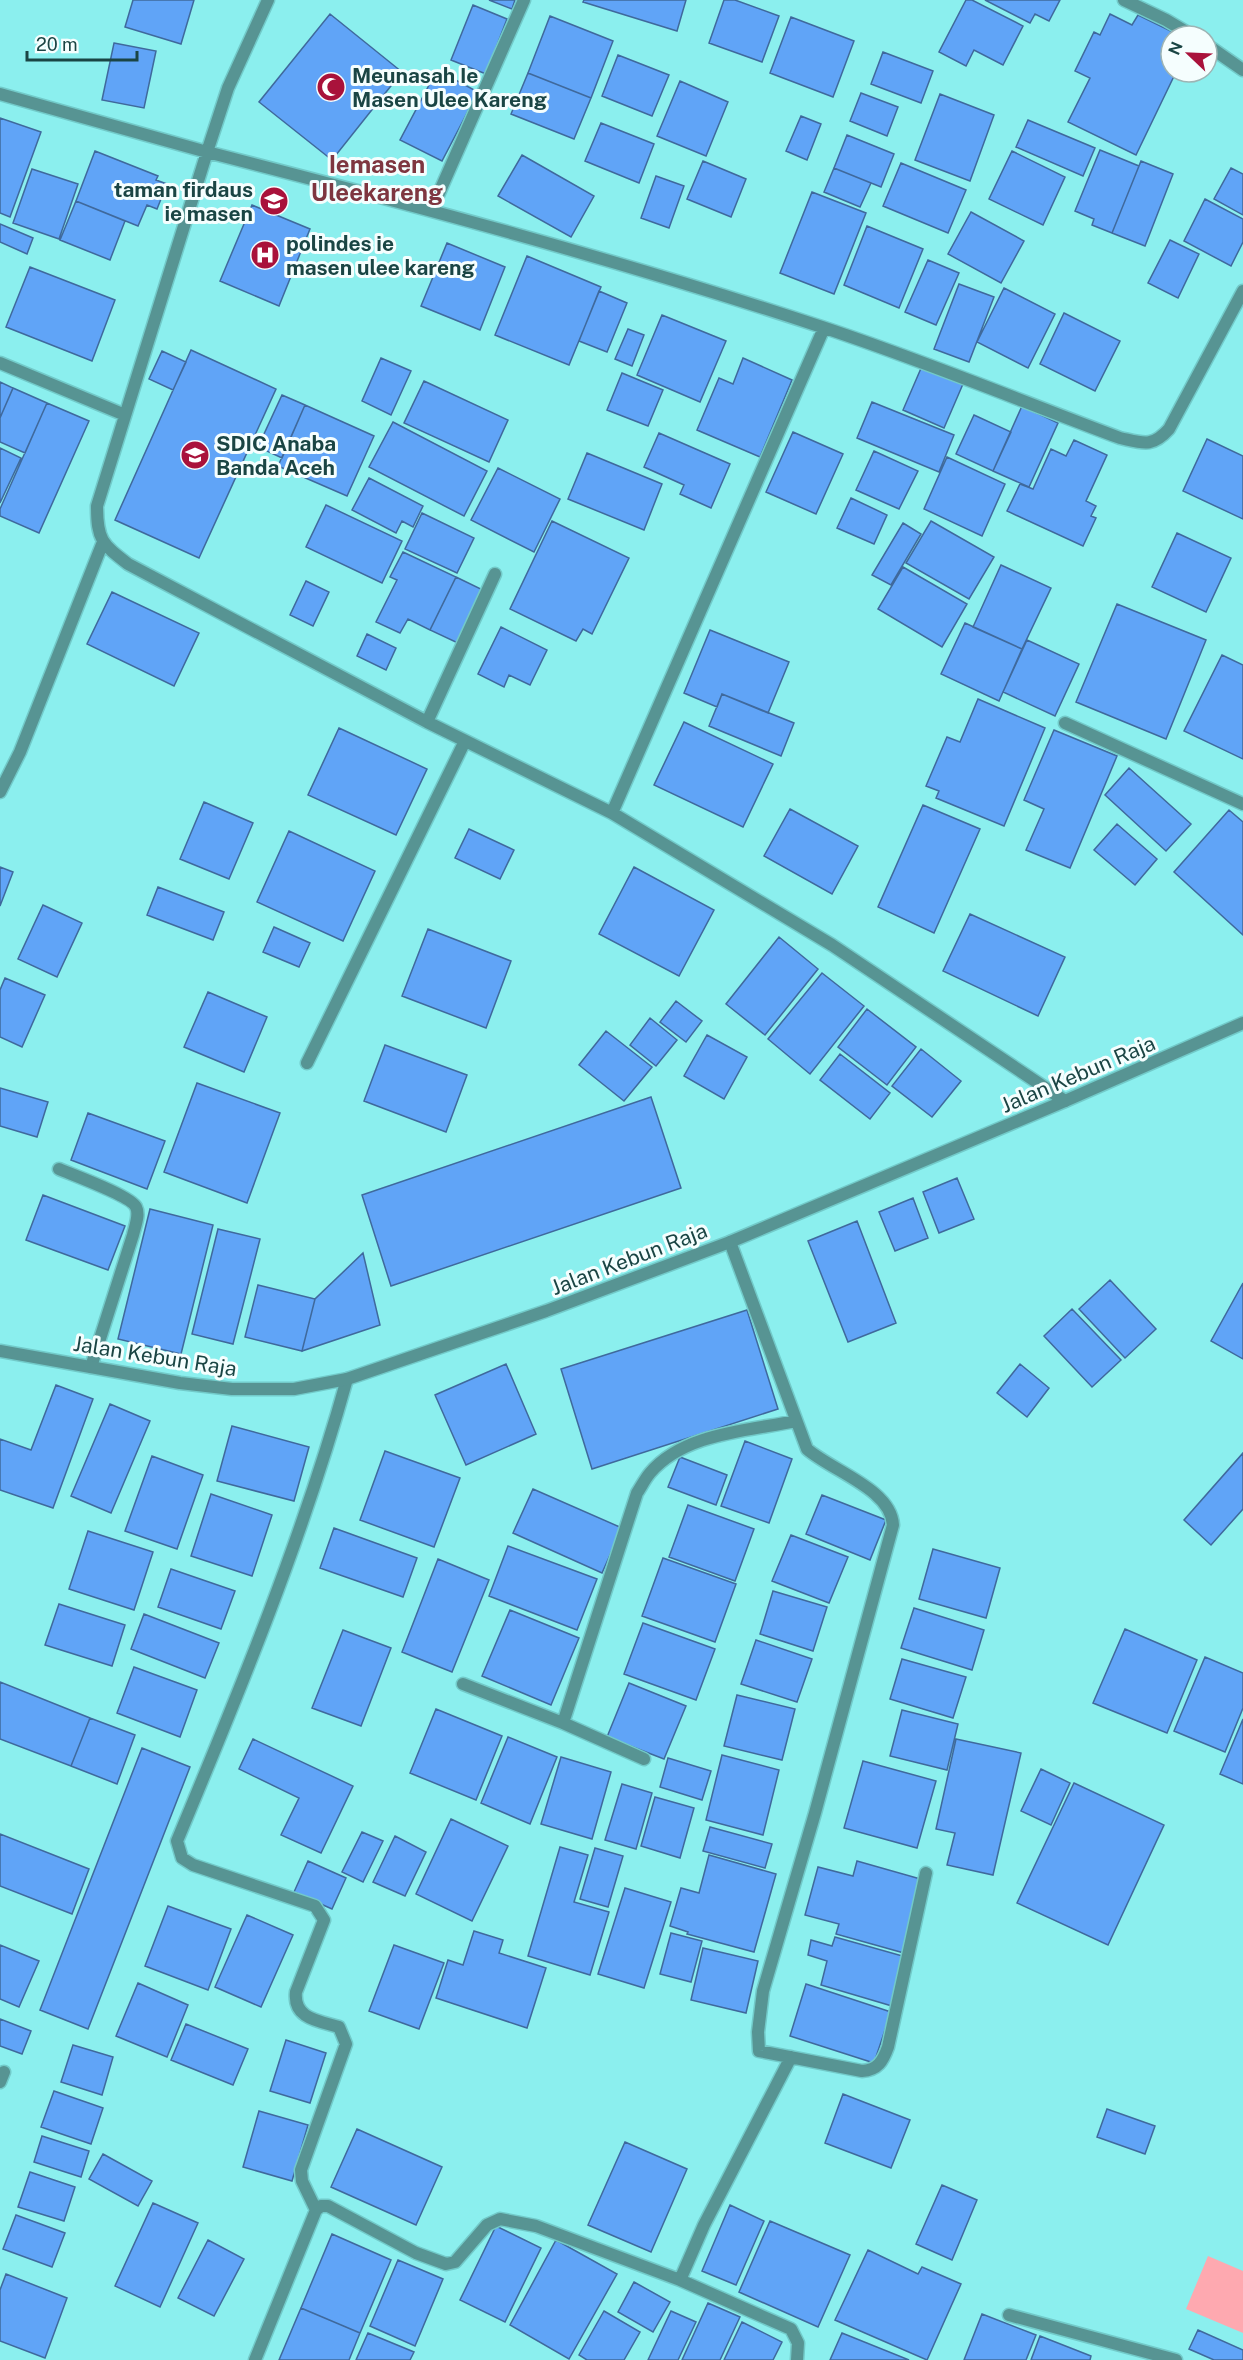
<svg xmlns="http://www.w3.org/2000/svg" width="1243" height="2360" font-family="'Public Sans',sans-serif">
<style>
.green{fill:#fea9b0}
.building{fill:#60a4f7;stroke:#3f699c;stroke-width:1.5}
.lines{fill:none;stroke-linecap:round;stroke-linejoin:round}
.minor-casing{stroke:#72cac9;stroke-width:15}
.tertiary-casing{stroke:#72cac9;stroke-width:15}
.minor{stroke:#579493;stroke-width:12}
.tertiary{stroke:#579493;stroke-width:12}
.labels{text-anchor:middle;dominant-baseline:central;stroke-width:6;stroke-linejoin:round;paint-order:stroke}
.poi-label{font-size:21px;font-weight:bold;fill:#1a4544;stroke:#f5fefe;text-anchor:start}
.street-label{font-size:21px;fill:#1a4544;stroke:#f5fefe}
.quarter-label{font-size:24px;font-weight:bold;fill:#7e3640;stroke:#f5fefe}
</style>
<rect width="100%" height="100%" fill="#8befee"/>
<path class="green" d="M1208 2256 1243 2271V2333L1186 2309Z"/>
<path class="building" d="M133 0H194L181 44 125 27Z
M489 0H515L512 9Z
M584 0H686L677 31 583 2Z
M724 0H735L779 16 762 62 709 43Z
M966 0H972L1023 26 1003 65 974 50 966 66 939 52Z
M985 0H1060L1049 21 1035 14 1030 23Z
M473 5 507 19 486 74 451 60Z
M330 14 402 72 332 160 259 102Z
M1110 14 1132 25 1138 15 1181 36H1171V72H1176L1136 155 1068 122 1090 78 1075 71 1094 32 1100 35Z
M550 16 613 41 591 98 528 73Z
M791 17 854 41 833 97 770 73Z
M114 43 156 51 144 108 102 100Z
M883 52 933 71 921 103 871 84Z
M618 55 669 75 652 116 602 96Z
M437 70 478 92 442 161 400 140Z
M528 73 591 98 574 139 511 114Z
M680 81 728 102 706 156 657 136Z
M861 93 898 107 887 136 850 121Z
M940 94 994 115 970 181 915 160Z
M801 116 821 124 807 160 786 151Z
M0 118 41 132 10 217 0 213Z
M1028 120 1095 148 1083 176 1016 147Z
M601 123 654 144 639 183 585 161Z
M847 135 894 154 881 187 834 168Z
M1100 150 1139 166 1112 233 1092 225 1094 219 1075 211Z
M95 151 158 176 156 180 167 184 157 209 147 205 138 226 76 201Z
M1012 151 1065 177 1043 225 989 199Z
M522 155 594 196 571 237 498 196Z
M703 161 746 179 731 217 687 199Z
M1141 161 1173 174 1145 246 1112 233Z
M901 163 966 190 948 233 883 206Z
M834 168 871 183 860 207 824 192Z
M1231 168 1243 174V215L1214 199Z
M32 169 78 184 59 239 13 223Z
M656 176 684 186 669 228 641 218Z
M812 192 866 213 834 294 780 273Z
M1205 199 1243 219V242L1231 266 1184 241Z
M76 201 125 221 110 260 60 240Z
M252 205 310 229 279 306 220 281Z
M971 212 1024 241 1001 283 948 254Z
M0 224 33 238 27 254 0 242Z
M867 226 923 249 899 308 844 285Z
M1170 240 1199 254 1178 298 1148 283Z
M447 243 505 267 480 330 421 306Z
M527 256 601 287 569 365 495 335Z
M928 260 959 273 936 325 905 312Z
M30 267 115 300 92 361 6 327Z
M959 284 994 297 969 362 934 349Z
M1004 288 1055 314 1028 368 977 342Z
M599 291 627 303 607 352 579 341Z
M1064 313 1120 341 1095 391 1040 364Z
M662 315 726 341 700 402 637 375Z
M628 329 644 335 632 366 615 359Z
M191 350 276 389 199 558 115 520Z
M162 351 186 362 173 390 149 379Z
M381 358 411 371 391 415 362 401Z
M743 358 792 380 760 457 697 430 719 378 733 384Z
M922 366 963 384 944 428 903 410Z
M622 373 663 390 648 426 607 410Z
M424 381 508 420 489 462 404 423Z
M0 382 13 388 0 418Z
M13 388 47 403 25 453 0 442V418Z
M282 395 305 405 282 458 258 447Z
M872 402 954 435 939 472 857 438Z
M47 403 89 421 39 533 0 516V509Z
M305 405 374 436 347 496 278 466Z
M1022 406 1058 423 1029 487 993 471Z
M974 415 1011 432 993 471 956 454Z
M393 422 487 471 464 516 369 467Z
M793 432 843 454 816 514 766 492Z
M659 433 730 464 711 508 680 494 684 485 644 467Z
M1207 439 1243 456V519L1183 491Z
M1074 440 1107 455 1086 501 1096 506 1091 516 1096 518 1083 546 1007 511 1020 484 1033 489 1051 449 1066 456Z
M0 448 21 458 0 503Z
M874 451 918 471 899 509 856 490Z
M587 453 662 484 644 530 568 499Z
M947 457 1005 484 982 536 924 509Z
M498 468 560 499 534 552 471 520Z
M369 478 423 506 413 527 402 521 396 533 352 510Z
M851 498 887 515 874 544 837 528Z
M326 505 402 541 382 583 306 547Z
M422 513 474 538 457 573 405 549Z
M552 521 629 558 592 634 583 629 576 641 510 609Z
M931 521 994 557 969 599 906 563Z
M903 523 921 534 891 585 872 575Z
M1177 533 1231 558 1206 612 1152 587Z
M403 552 456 577 430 630 408 619 400 633 376 622 397 580 390 577Z
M1001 565 1051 588 1022 649 973 627Z
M903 567 967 604 942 647 878 609Z
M456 577 485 591 460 644 430 630Z
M306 581 329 592 313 626 290 615Z
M112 592 199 633 174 686 87 644Z
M1117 604 1206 640 1166 739 1076 702Z
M965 623 1022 649 999 701 941 674Z
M501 627 547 650 530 685 509 675 504 687 478 674Z
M710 630 789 662 768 713 722 694 717 707 684 693Z
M367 634 396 648 386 670 357 656Z
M1027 640 1079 664 1055 716 1003 692Z
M1222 655 1243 665V759L1184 731Z
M722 694 794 723 781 756 709 726Z
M978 699 1045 728 1004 826 936 798 939 791 926 786 947 737 960 742Z
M684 722 773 764 743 827 654 785Z
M339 728 427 769 396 835 308 795Z
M1054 730 1117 756 1070 868 1026 850 1044 809 1024 800Z
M1129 768 1191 824 1166 851 1105 795Z
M204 802 253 823 229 879 180 859Z
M923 805 980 829 934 933 878 907Z
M790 809 858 846 832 894 764 856Z
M1229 810 1243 822V935L1174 872Z
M1117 824 1157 859 1135 885 1094 850Z
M469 829 514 850 500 879 455 858Z
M289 831 375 871 343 941 257 902Z
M0 867 13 872 0 906Z
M634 867 714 910 679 976 599 934Z
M158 887 224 912 213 940 147 915Z
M43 905 82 923 57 977 18 959Z
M970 914 1065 957 1038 1016 943 971Z
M274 927 310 943 299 967 263 952Z
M428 929 511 961 486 1028 402 996Z
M779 937 818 969 765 1035 726 1004Z
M822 973 864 1006 810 1074 768 1039Z
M5 978 45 995 22 1047 0 1037V990Z
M208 992 267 1017 244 1072 184 1047Z
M676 1001 702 1021 686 1042 660 1022Z
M867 1009 916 1047 887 1085 838 1047Z
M650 1018 677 1040 656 1066 630 1045Z
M606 1031 652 1067 624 1101 579 1065Z
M707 1035 747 1057 724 1099 684 1076Z
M385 1045 467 1075 446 1132 364 1101Z
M921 1049 961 1081 932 1117 892 1086Z
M840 1054 890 1093 870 1119 820 1080Z
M197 1083 280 1113 247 1203 164 1172Z
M0 1088 48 1102 37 1137 0 1126Z
M651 1097 681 1188 391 1286 362 1195Z
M88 1113 165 1141 147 1189 71 1160Z
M957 1178 974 1219 939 1233 923 1192Z
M43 1195 125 1226 108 1270 26 1240Z
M913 1198 928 1238 895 1251 879 1212Z
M150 1209 213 1225 181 1354 118 1339Z
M857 1221 896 1323 848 1342 808 1241Z
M218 1229 260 1239 233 1344 192 1334Z
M363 1253 380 1325 302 1351 315 1299Z
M1110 1280 1156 1329 1125 1358 1079 1309Z
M1243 1283V1359L1211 1341Z
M258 1285 315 1299 302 1351 245 1337Z
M1072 1309 1121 1360 1092 1387 1044 1336Z
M747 1310 778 1409 592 1469 561 1369Z
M506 1364 536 1434 466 1465 435 1395Z
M1020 1364 1049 1388 1027 1417 997 1393Z
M56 1385 93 1399 53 1508 0 1490V1439L31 1450Z
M110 1404 150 1421 111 1513 71 1496Z
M232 1426 309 1447 294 1501 217 1481Z
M745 1441 792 1459 769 1523 721 1506Z
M385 1451 460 1478 434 1547 360 1520Z
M1243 1453V1509L1211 1545 1184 1520Z
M152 1456 203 1475 177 1549 125 1531Z
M680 1457 727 1475 716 1505 668 1487Z
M533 1489 622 1528 602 1573 513 1533Z
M211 1494 272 1515 252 1576 191 1556Z
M822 1495 886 1520 870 1560 806 1534Z
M688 1505 754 1529 735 1581 669 1557Z
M334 1528 417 1558 403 1597 320 1568Z
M88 1531 153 1552 134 1610 69 1589Z
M791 1535 848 1557 829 1603 772 1581Z
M508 1546 597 1579 577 1630 489 1596Z
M933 1549 1000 1568 986 1618 919 1599Z
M663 1558 736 1584 715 1642 642 1616Z
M438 1559 489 1580 452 1672 402 1652Z
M171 1569 235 1591 221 1629 158 1607Z
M773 1591 827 1607 813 1651 760 1634Z
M59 1604 125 1625 112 1666 45 1645Z
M914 1608 984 1630 972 1670 901 1648Z
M510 1610 579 1638 551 1705 482 1676Z
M144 1614 219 1643 205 1678 131 1649Z
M643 1623 715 1649 696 1700 624 1674Z
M1125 1629 1197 1660 1167 1733 1093 1703Z
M343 1630 391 1648 361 1726 312 1708Z
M756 1640 812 1659 797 1702 741 1684Z
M1205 1657 1243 1673V1708L1225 1752 1174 1731Z
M902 1659 966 1677 953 1718 890 1699Z
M134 1667 197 1690 180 1737 117 1713Z
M0 1682 90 1718 71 1766 0 1739Z
M629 1683 686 1706 664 1759 607 1737Z
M737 1695 795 1709 782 1760 724 1746Z
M436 1709 502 1736 476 1800 410 1773Z
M902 1710 958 1724 947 1770 890 1756Z
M90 1718 135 1735 117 1784 71 1766Z
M1243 1719V1784L1220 1774Z
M508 1737 557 1757 530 1824 481 1803Z
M253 1739 353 1786 321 1853 281 1835 299 1798 239 1769Z
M956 1739 1021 1753 993 1875 947 1865 955 1833 936 1829Z
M142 1748 190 1767 88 2029 40 2010Z
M722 1755 779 1770 763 1835 706 1820Z
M561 1757 611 1772 592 1839 541 1824Z
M668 1758 711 1771 702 1800 660 1787Z
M863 1761 936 1781 917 1848 844 1828Z
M1041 1769 1070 1783 1051 1825 1021 1811Z
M1074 1783 1164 1825 1108 1945 1017 1903Z
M622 1784 652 1793 636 1849 605 1840Z
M655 1797 694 1808 680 1858 641 1846Z
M451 1819 508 1846 472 1921 416 1894Z
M710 1827 772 1844 765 1868 703 1851Z
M362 1832 383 1841 363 1882 342 1872Z
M0 1834 89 1869 72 1914 0 1886Z
M395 1836 426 1852 405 1896 373 1882Z
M560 1847 588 1855 574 1902 609 1912 590 1975 528 1956Z
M595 1848 623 1856 608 1907 580 1899Z
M709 1855 776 1874 754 1952 687 1934 688 1932 670 1926 681 1888 699 1893Z
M308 1861 346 1878 332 1909 294 1892Z
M857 1861 924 1880 904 1953 836 1934 839 1924 805 1915 818 1867 853 1876Z
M625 1888 671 1902 644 1988 598 1974Z
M168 1906 231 1929 208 1990 145 1966Z
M247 1915 293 1935 261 2007 215 1987Z
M474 1931 503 1940 499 1953 546 1968 527 2028 436 1998 448 1960 463 1965Z
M671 1933 702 1941 691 1982 660 1974Z
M835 1937 906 1957 892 2006 821 1985 827 1961 808 1955 811 1940 832 1946Z
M0 1945 39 1961 19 2007 0 1999Z
M394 1945 444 1963 419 2029 369 2011Z
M703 1948 758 1961 746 2013 691 2000Z
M138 1983 188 2005 167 2057 116 2036Z
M806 1984 891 2012 874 2063 790 2036Z
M0 2019 31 2031 22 2054 0 2046Z
M186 2024 248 2049 233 2085 171 2060Z
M286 2040 326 2053 310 2103 270 2091Z
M73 2045 113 2057 102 2095 61 2082Z
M54 2091 103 2108 91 2144 41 2127Z
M843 2094 910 2120 891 2168 825 2143Z
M1107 2109 1155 2126 1145 2154 1097 2137Z
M259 2111 308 2125 292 2181 243 2167Z
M357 2129 442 2167 416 2225 331 2187Z
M42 2136 89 2151 81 2177 34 2162Z
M625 2142 687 2169 651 2252 588 2225Z
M103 2154 152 2181 138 2206 89 2179Z
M30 2172 75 2187 64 2221 18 2207Z
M942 2185 977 2200 952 2260 916 2244Z
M153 2203 198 2223 160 2307 115 2286Z
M730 2205 764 2221 736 2285 702 2271Z
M16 2215 65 2233 52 2267 3 2249Z
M770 2221 850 2255 818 2327 739 2292Z
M496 2226 541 2248 505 2322 460 2300Z
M332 2234 391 2260 360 2333 301 2308Z
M208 2240 244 2259 214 2316 178 2298Z
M556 2240 617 2274 569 2359 510 2325Z
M868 2250 918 2274 922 2267 961 2284 927 2360 835 2320Z
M398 2260 443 2279 415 2346 370 2326Z
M6 2274 67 2298 45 2358 0 2341V2290Z
M634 2282 670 2302 653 2332 618 2312Z
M708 2303 740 2317 720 2360H682Z
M301 2308 360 2333 349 2360H279Z
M604 2311 640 2332 624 2360H587L579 2355Z
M671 2311 696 2322 678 2360H648Z
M982 2314 1036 2335 1026 2360H964Z
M742 2322 782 2342 773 2360H724Z
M1198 2330 1243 2350V2360H1214L1189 2349Z
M368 2333 414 2352 410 2360H356Z
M842 2333 909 2360H830Z
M1040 2336 1091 2356 1090 2360H1031Z"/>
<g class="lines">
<g class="minor-casing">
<path id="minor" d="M1124 0 1166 20 1193 36
M1207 45 1243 70
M0 94 207 152 228 88 268 0
M432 209 524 0
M0 363 125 415
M427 722 495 574
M1065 723 1243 804
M0 792 20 752 103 542
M612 813 824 328
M307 1063 465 741
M1065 1101 832 945 612 813 427 722 128 564C102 544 97 540 97 506L207 152C414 205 619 260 822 327 922 360 1021 401 1120 438 1143 443 1152 448 1169 429L1243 291
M59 1169C73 1175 131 1196 136 1207 140 1215 135 1226 133 1235L91 1367
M730 1242 807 1449C832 1471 891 1489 893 1525L815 1813 763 1991 758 2032 759 2051 862 2071C878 2070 883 2061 888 2047L926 1873
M463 1684 563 1723
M644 1759 563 1723 637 1493C641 1487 645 1479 650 1473 684 1433 747 1431 796 1421
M0 2082 4 2072
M316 2210 302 2181 301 2170 346 2044 339 2027C319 2021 293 2019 296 1992L324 1920 315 1906 193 1865 182 1858 177 1841C240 1690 303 1537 347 1379
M680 2280 704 2225 791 2057
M1009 2315 1176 2360
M255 2360 316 2210 321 2206H328L416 2253 446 2264 455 2262 487 2225 500 2219 536 2226 680 2280 791 2329 798 2343 797 2360"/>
</g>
<g class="tertiary-casing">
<path id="tertiary" d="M0 1351 180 1383 232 1389H294L347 1379 546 1311 730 1242 1065 1101 1243 1023"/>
</g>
<use href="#minor" class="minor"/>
<use href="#tertiary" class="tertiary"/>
</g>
<defs>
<g id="mosque-disc" transform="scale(1.5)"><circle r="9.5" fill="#a9123b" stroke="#f5fefe"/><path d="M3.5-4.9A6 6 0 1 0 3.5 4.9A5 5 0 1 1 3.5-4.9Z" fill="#fff"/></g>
<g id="school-disc" transform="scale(1.5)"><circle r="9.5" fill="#a9123b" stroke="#f5fefe"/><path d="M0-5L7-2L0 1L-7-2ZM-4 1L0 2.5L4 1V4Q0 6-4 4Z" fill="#fff"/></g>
<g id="hospital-disc" transform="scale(1.5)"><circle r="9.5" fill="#a9123b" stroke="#f5fefe"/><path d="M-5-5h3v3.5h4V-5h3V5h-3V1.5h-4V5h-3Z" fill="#fff"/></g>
</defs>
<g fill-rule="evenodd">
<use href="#mosque-disc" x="331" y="87"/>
<use href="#school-disc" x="274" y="201"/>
<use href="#hospital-disc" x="265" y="255"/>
<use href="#school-disc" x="195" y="455"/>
</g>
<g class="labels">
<g class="poi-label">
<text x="352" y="75">Meunasah Ie<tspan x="352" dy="24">Masen Ulee Kareng</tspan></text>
<text x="253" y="189" text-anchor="end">taman firdaus<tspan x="253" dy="24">ie masen</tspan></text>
<text x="286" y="243">polindes ie<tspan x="286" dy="24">masen ulee kareng</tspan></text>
<text x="216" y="443">SDIC Anaba<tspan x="216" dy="24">Banda Aceh</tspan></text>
</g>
<g class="street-label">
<text transform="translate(1078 1074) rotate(-23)">Jalan Kebun Raja</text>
<text transform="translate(629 1259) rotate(-21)">Jalan Kebun Raja</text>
<text transform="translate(155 1356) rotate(9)">Jalan Kebun Raja</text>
</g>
<g class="quarter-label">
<text x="377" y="164">Iemasen<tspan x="377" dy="28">Uleekareng</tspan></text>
</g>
</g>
<g transform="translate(1189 54) rotate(293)"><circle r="28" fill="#f5fefe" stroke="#9db4b4" stroke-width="1.5"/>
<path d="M0-4.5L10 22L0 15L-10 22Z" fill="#a9123b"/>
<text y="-9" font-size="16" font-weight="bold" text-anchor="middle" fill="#1a4544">N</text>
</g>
<path d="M27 51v9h110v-9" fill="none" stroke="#1a4544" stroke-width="3"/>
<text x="36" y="51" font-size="18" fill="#1a4544" stroke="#f5fefe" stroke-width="4.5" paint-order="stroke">20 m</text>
</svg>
